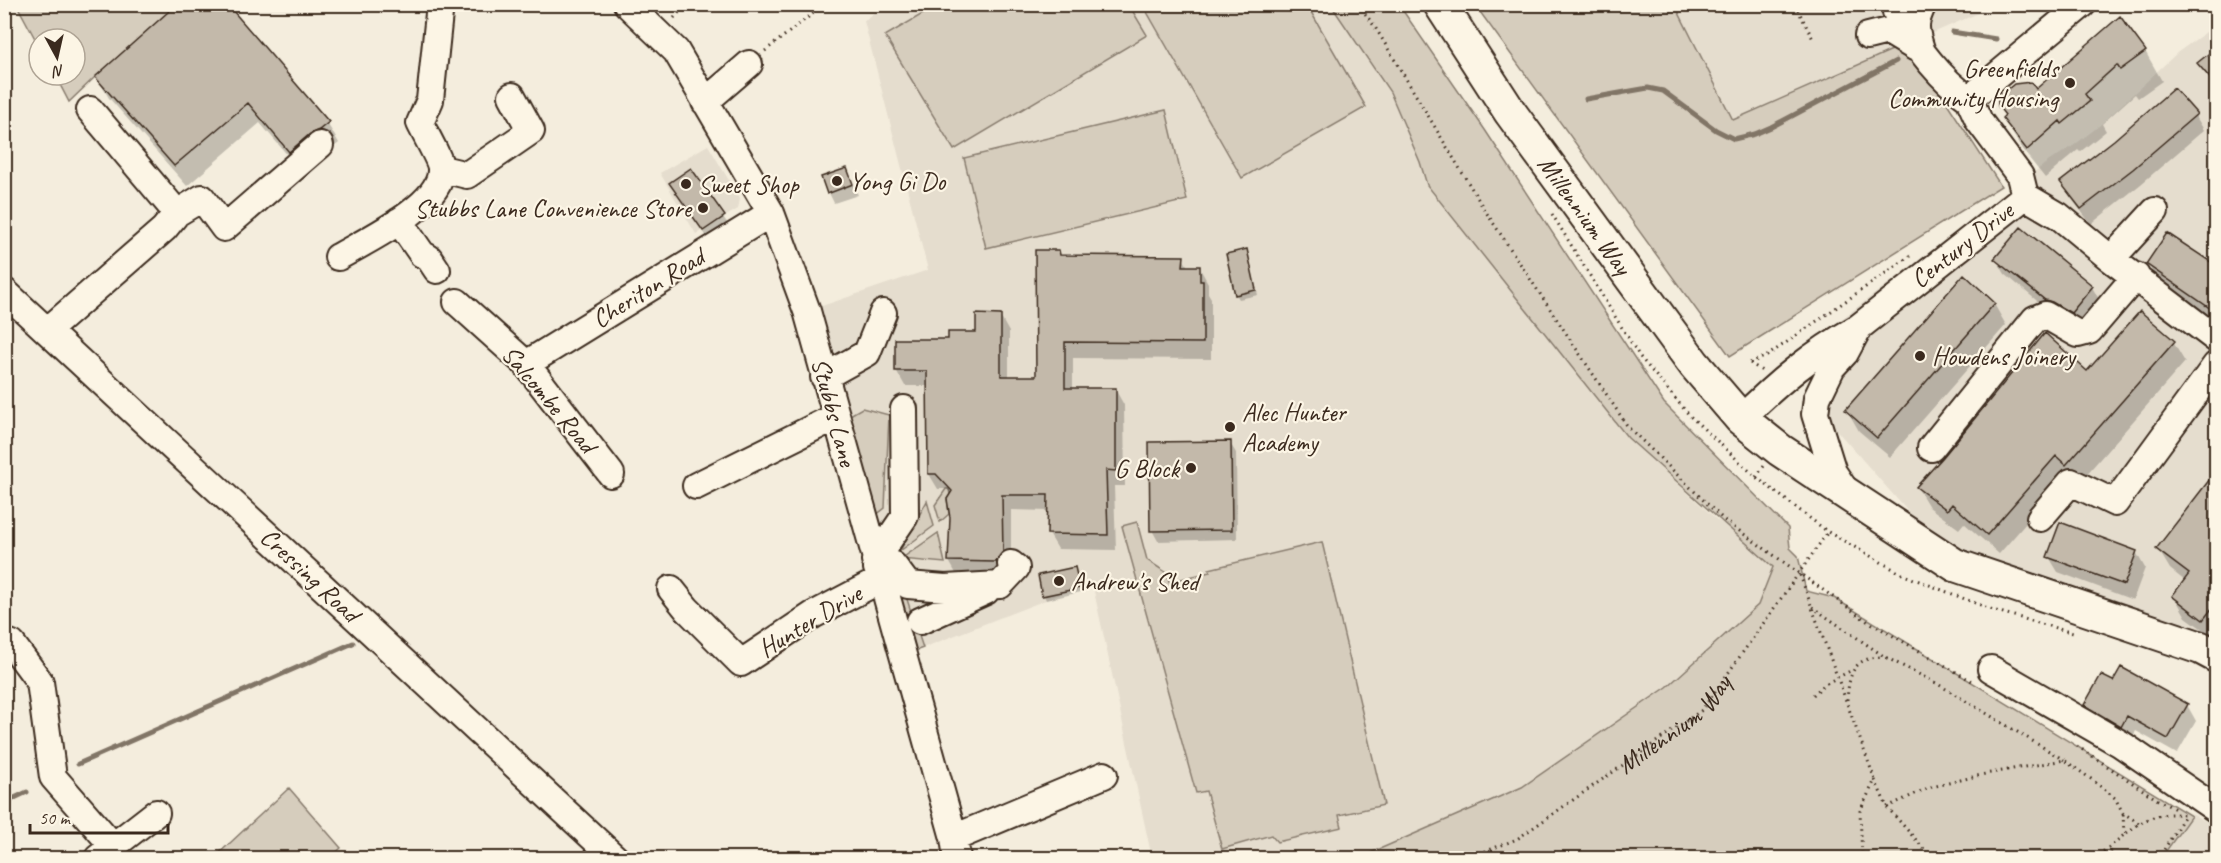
<svg xmlns="http://www.w3.org/2000/svg" width="2221" height="863" font-family="Caveat,sans-serif">
<style>
.built{fill:#e5ddce}
.green{fill:#d6cdbd;stroke:#887c6e;stroke-width:1.5}
.shadow{fill:#0003}
.lines{fill:none;stroke-linecap:round;stroke-linejoin:round}
.stream{stroke:#817466;stroke-width:5}
.building{fill:#c3b9aa;stroke:#3b2a1e;stroke-width:1.5}
.minor-casing{stroke:#3b2a1e;stroke-width:30}
.major-casing{stroke:#3b2a1e;stroke-width:36}
.path{stroke:#3b2a1e;stroke-width:3;stroke-dasharray:1.5 4.5;stroke-linecap:butt}
.minor{stroke:#fcf5e5;stroke-width:26}
.major{stroke:#fcf5e5;stroke-width:32}
.poi-dot{fill:#3b2a1e;stroke:#fcf5e5;stroke-width:2}
.labels{text-anchor:middle;dominant-baseline:central;stroke-width:4.5;stroke-linejoin:round;paint-order:stroke}
.poi-label{font-size:26px;fill:#3b2a1e;stroke:#fcf5e5;text-anchor:start}
.street-label{font-size:26px;fill:#3b2a1e;stroke:#fcf5e5}
</style>
<rect width="100%" height="100%" fill="#f4eddd"/>
<filter id="ink" filterUnits="userSpaceOnUse"><feTurbulence type="fractalNoise" baseFrequency=".0167" numOctaves="2"/><feDisplacementMap in="SourceGraphic" scale="12" xChannelSelector="R" yChannelSelector="G"/><feConvolveMatrix kernelMatrix="1 2 1 2 8 2 1 2 1" color-interpolation-filters="sRGB"/></filter>
<g filter="url(#ink)">
<path class="built" d="M886 5H1340L1628 438 1717 520 1790 558 1694 701 1428 858H1152L1092 582 902 656 807 311 928 270 864 21Z
M1675 5H1997L1733 120Z
M2216 25V656L1955 565 1824 416 1814 340 2049 161 2073 146 2099 126 2178 52Z
M708 145 740 199 738 209 696 234 660 173Z
M2190 813 2216 827V858H2162Z"/>
<path class="green" d="M17 5H190L95 77 69 102 55 75H75V39H39V46Z
M938 5H1129L1147 35 954 150 885 36Z
M1143 5H1307L1366 107 1242 178Z
M1331 5H1399L1485 130 1664 403 1788 528 1790 548 1798 556 1806 591 1834 598 2191 816 2161 858H1359L1522 787 1667 687 1758 605 1773 567 1628 438 1427 185 1420 162 1390 92Z
M1475 5H1675L1733 120 1908 43 2001 186 1730 356Z
M1166 110 1187 200 986 248 964 158Z
M862 408 889 415 885 508 871 519 850 415Z
M946 489H949L950 495 947 499 949 514 940 522 935 505Z
M927 501 934 526 900 551Z
M1137 522 1147 560 1167 573 1169 582 1210 572 1209 569 1322 542 1384 805 1339 815 1342 827 1277 842 1271 835 1222 849 1206 791 1196 793 1122 526Z
M938 533 945 563 901 559Z
M899 575 923 648 907 654 888 578Z
M289 788 341 848 330 858H214Z"/>
<path class="shadow" d="M179 4 327 123 339 143 302 172 260 123 187 186 109 98 97 78Z
M2216 49V89L2199 63Z
M2145 51 2162 81 2138 98 2135 94 2102 124 2106 131 2080 152 2078 150 2045 178 2021 148 2004 118 2006 117 2000 106Z
M2195 115 2204 130 2141 184 2091 224 2071 198 2062 183Z
M691 170 730 227 710 241 677 194Z
M847 170 858 195 834 203 829 193Z
M1247 251 1258 295 1239 299 1236 294Z
M1059 252 1061 257 1183 258 1188 267H1199L1208 283V293L1211 298V359L1073 358V389H1115L1124 405 1125 486H1114L1116 550 1058 549 1049 534V511L1011 510V568L1005 577H958L949 561 952 495 947 489H938L929 474 928 386H905L896 370 949 341 978 334 1000 316 1009 332V378H1037Z
M1996 259 2092 287 2101 303 2080 327 2055 316 2005 274Z
M2148 264 2216 270V322L2157 280Z
M1964 276 1994 304 2006 325 1890 457 1859 431 1847 410Z
M2173 342 2185 362 2078 484 2068 475 1999 554 1964 523 1959 529 1929 507 1917 487 1944 458 2087 373Z
M1230 443 1236 453 1237 539 1158 541 1152 530Z
M2216 473V639L2186 617 2174 596 2185 581 2170 569 2158 549Z
M2136 552 2145 568 2133 600 2058 572 2049 557Z
M1074 569 1081 592 1046 600 1044 595Z
M2114 683 2187 705 2196 721 2177 754 2136 731 2130 741 2095 721 2086 705Z"/>
<g class="lines">
<path class="stream" d="M1952 32 1996 39
M1586 99 1648 88 1663 91 1716 130 1734 139 1755 134 1771 127 1896 61
M78 764 353 643
M4 803 27 792"/>
</g>
<path class="building" d="M177 4H227L329 122 319 130 310 134 289 152 248 103 174 166 95 77Z
M2120 16 2146 51 2120 70 2117 65 2085 94 2090 101 2062 124 2060 121 2027 150 2002 118 2005 115 1998 106V98L2014 84 2031 82 2036 89Z
M2217 47V86L2197 63Z
M2174 88 2197 114 2133 169 2081 209 2060 182 2114 140Z
M691 168 725 216 703 231 669 183Z
M847 168 853 184 827 194 821 177Z
M2021 227 2093 286 2071 313 2052 302 2045 300 1994 259Z
M2167 233 2217 266V313L2146 264Z
M1247 249 1256 290 1235 295 1226 254Z
M1035 250H1059L1060 255 1184 256 1183 266H1200V281H1203V343L1065 342V388H1116V471L1106 470 1108 535 1047 534 1048 495H1002L1003 552 996 562 948 561 950 518 947 499 952 491 936 474H928L927 371H895V339H948V332H976V314L1001 315V376H1036Z
M1964 274 1995 303 1877 438 1845 410Z
M2140 311 2175 341 2066 465 2056 456 1987 535 1952 504 1947 510 1916 487 1943 457 2045 333 2087 371Z
M1231 441 1232 530 1150 531 1149 442Z
M2217 470V602L2203 620 2172 596 2189 574 2156 549Z
M2060 522 2137 551 2124 585 2047 557Z
M1075 567 1080 588 1042 596 1038 575Z
M2121 667 2188 704 2168 739 2127 716 2121 727 2084 705 2101 675 2113 681Z"/>
<g class="lines">
<g class="minor-casing">
<path id="minor" d="M627 4 676 51 771 213 807 311 954 838 957 858
M1896 12C1914 44 1938 77 1969 99
M1868 36 1888 31 1916 48
M1921 49C1914 28 1914 23 1923 4
M705 102 749 64
M442 169 467 175 531 131 512 96
M2025 196 2020 176 1979 121 1969 99 2083 4
M2025 196 2059 216 2111 259 2216 339
M177 213 202 198 224 228 320 145
M399 221 422 254 429 258 437 270
M338 257C365 241 443 205 441 169 441 161 424 132 420 123L430 100 440 4
M2111 259 2155 211
M4 291 615 858
M457 302 526 364 611 474
M47 331 164 229 177 213 90 110
M526 364 771 213
M824 377 867 353 883 313
M1741 419C1779 381 1812 354 1859 327
M1931 448 2035 319 2045 315 2078 334 2089 331 2136 276
M696 486 835 417
M1847 493 1833 472 1815 414 1817 398 1832 367 1845 353 1859 327 2025 196
M2040 518 2071 482 2115 503 2216 365
M875 560 905 516 904 409
M877 568 893 565 908 585 945 588 1000 585 1016 568 1011 564
M671 589 687 609 741 663 813 615 880 580
M920 621 986 591
M4 641 12 644 40 682 53 777 114 847
M1991 669 2121 744 2216 809
M954 838 1104 775
M98 858 156 813"/>
</g>
<g class="major-casing">
<g id="major">
<path id="s2" d="M1440 4 1510 112 1694 364 1741 419 1780 450 1955 565 2201 648 2216 656"/>
</g>
</g>
<g class="path">
<path d="M1358 4 1375 27 1484 209 1628 427 1724 520 1867 621 1972 681"/>
<path d="M1795 4 1814 41"/>
<path d="M674 18 687 4"/>
<path d="M765 51 825 4"/>
<path d="M1552 214 1640 357 1690 416 1756 477 1828 532 1904 575 1993 610 2073 633"/>
<path d="M1750 363 1767 356 1910 256"/>
<path d="M1750 363 1762 371"/>
<path d="M1756 477 1764 466"/>
<path d="M1800 575 1875 780 1860 811 1862 858"/>
<path d="M1812 607 1885 657 1936 683 2064 760"/>
<path d="M1813 695 1825 684 1852 670"/>
<path d="M1847 700C1849 674 1853 657 1883 657"/>
<path d="M2077 746 2158 800 2175 809"/>
<path d="M1875 780 1887 807 1932 858"/>
<path d="M1887 807 1928 788 1985 774 2064 760 2091 779 2115 798 2123 813 2139 823"/>
<path d="M2123 814 2124 833"/>
<path id="s1" d="M1468 858 1517 839 1702 710 1828 532"/>
<path d="M2093 858C2126 839 2141 808 2185 815L2159 858"/>
<path d="M2109 858 2112 847"/>
</g>
<use href="#minor" class="minor"/>
<use href="#major" class="major"/>
</g>
</g>
<g class="poi-dot">
<circle cx="2070" cy="83" r="6"/>
<circle cx="837" cy="181" r="6"/>
<circle cx="686" cy="184" r="6"/>
<circle cx="703" cy="208" r="6"/>
<circle cx="1920" cy="356" r="6"/>
<circle cx="1230" cy="427" r="6"/>
<circle cx="1191" cy="468" r="6"/>
<circle cx="1059" cy="581" r="6"/>
</g>
<g class="labels">
<g class="poi-label">
<text x="2058" y="68" text-anchor="end">Greenfields<tspan x="2058" dy="30">Community Housing</tspan></text>
<text x="849" y="181">Yong Gi Do</text>
<text x="698" y="184">Sweet Shop</text>
<text x="691" y="208" text-anchor="end">Stubbs Lane Convenience Store</text>
<text x="1932" y="356">Howdens Joinery</text>
<text x="1242" y="412">Alec Hunter<tspan x="1242" dy="30">Academy</tspan></text>
<text x="1179" y="468" text-anchor="end">G Block</text>
<text x="1071" y="581">Andrew's Shed</text>
</g>
<g class="street-label">
<text stroke="none"><textPath href="#s2" startOffset="256">Millennium Way</textPath></text>
<text transform="translate(1962 245) rotate(-38)">Century Drive</text>
<text transform="translate(648 288) rotate(-32)">Cheriton Road</text>
<text transform="translate(549 399) rotate(50)">Salcombe Road</text>
<text transform="translate(834 412) rotate(75)">Stubbs Lane</text>
<text transform="translate(310 575) rotate(43)">Cressing Road</text>
<text transform="translate(810 621) rotate(-31)">Hunter Drive</text>
<text stroke="none"><textPath href="#s1" startOffset="248">Millennium Way</textPath></text>
</g>
</g>
<rect width="2221" height="863" fill="none" stroke="#fcf5e5" stroke-width="24"/>
<rect x="12" y="12" width="2197" height="839" fill="none" stroke="#3b2a1e" stroke-width="2" filter="url(#ink)"/>
<g transform="translate(57 57) rotate(172)"><circle r="28" fill="#fcf5e5" stroke="#afa495" stroke-width="1.5"/>
<path d="M0-4.5L10 22L0 15L-10 22Z" fill="#3b2a1e"/>
<text y="-9" font-size="16" font-weight="bold" text-anchor="middle" fill="#3b2a1e">N</text>
</g>
<path d="M30 824v9h138v-9" fill="none" stroke="#3b2a1e" stroke-width="3"/>
<text x="39" y="824" font-size="18" fill="#3b2a1e" stroke="#fcf5e5" stroke-width="4.5" paint-order="stroke">50 m</text>
</svg>
